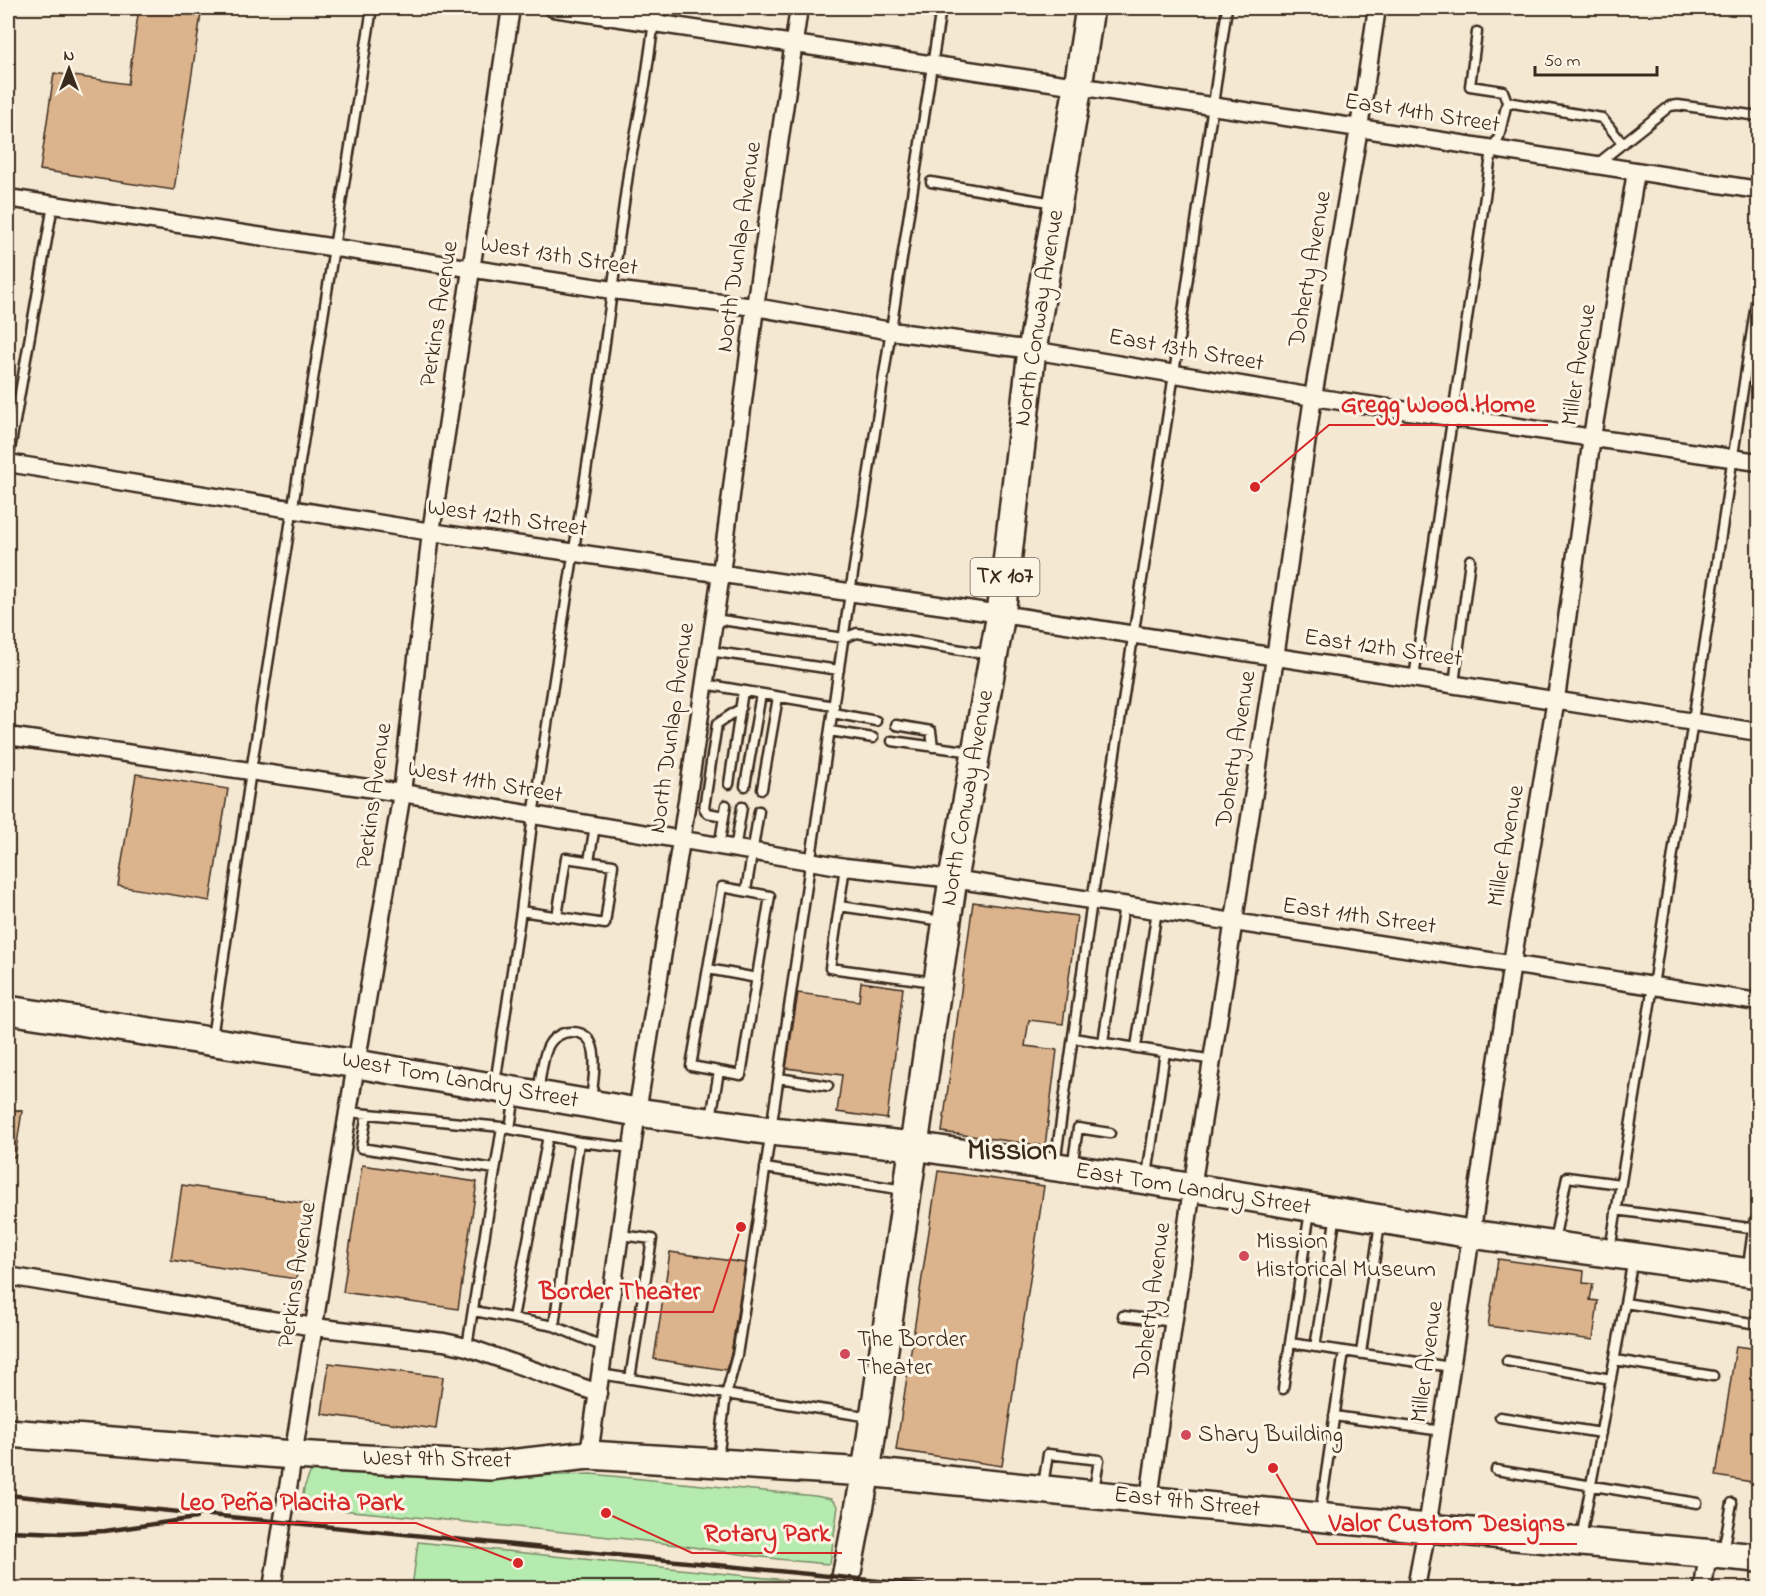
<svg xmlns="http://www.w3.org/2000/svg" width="1766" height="1596" font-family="'Indie Flower',sans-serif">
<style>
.green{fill:#b5ebae;stroke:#788a66;stroke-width:1.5}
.building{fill:#dbb38c;stroke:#3b2a1e;stroke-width:1.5}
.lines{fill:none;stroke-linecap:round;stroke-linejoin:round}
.service-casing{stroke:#3b2a1e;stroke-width:13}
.minor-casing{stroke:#3b2a1e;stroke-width:21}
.primary-casing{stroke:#3b2a1e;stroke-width:32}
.service{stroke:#fcf5e5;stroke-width:8}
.minor{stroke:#fcf5e5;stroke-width:16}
.primary{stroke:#fcf5e5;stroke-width:27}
.rail{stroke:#3b2a1e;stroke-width:4.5}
.poi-dot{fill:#d1495b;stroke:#fcf5e5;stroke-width:2}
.labels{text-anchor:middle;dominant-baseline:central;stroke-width:6;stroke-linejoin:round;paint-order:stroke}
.shield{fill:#fcf5e5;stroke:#75675a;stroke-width:1.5}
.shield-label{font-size:22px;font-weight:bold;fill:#3b2a1e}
.street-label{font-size:24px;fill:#3b2a1e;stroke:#fcf5e5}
.poi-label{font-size:24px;fill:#3b2a1e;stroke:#fcf5e5;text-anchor:start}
.district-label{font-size:30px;font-weight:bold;fill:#3b2a1e;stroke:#fcf5e5}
.leader{fill:none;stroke:#d62828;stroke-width:2}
.callout-dot{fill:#d62828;stroke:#fcf5e5;stroke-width:2}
.callout-label{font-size:26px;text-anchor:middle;font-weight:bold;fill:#d62828;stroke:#fcf5e5;stroke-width:6;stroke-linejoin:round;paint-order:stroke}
</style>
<rect width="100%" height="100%" fill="#f5e8d3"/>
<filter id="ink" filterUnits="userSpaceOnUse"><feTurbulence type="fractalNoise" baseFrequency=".0167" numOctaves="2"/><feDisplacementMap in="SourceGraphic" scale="12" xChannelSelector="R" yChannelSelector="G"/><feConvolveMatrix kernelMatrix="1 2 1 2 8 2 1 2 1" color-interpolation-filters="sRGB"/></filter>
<g filter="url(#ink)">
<path class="green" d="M319 1470 457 1479 591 1474 815 1496 831 1499 838 1506 830 1564C774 1561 719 1550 662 1543 547 1530 432 1518 317 1508L303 1495 304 1488 310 1473Z
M418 1542 825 1584 824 1588H412Z"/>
<path class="building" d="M139 8H202L174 190 40 170 54 73 128 84Z
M136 774 228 789 210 901 118 886Z
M973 902 1077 916 1063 1024 1029 1020 1025 1046 1057 1050 1045 1146 942 1132Z
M861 982 903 988 887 1119 837 1112 842 1075 786 1068 798 993 859 1001Z
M8 1109 22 1111 15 1157 8 1156Z
M362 1165 477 1182 458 1309 343 1292Z
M938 1171 1044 1186 1002 1466 896 1450Z
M182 1185 308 1204 296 1279 171 1260Z
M670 1252 745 1263 731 1354 726 1370 654 1359Z
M1498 1259 1584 1271 1583 1283 1593 1284 1590 1300 1598 1301 1593 1340 1488 1326Z
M1736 1346 1758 1349V1483L1716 1476Z
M329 1363 443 1377 436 1429 322 1414Z"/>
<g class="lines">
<g class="service-casing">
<path id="service" d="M1477 32 1470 86 1503 91 1507 102
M1597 164 1670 106 1678 105 1758 116
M931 182 1054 203
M8 461 53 205
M714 619 844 638 857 633 992 655
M709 651 839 670
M1414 678 1492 149 1499 137 1507 102 1602 118 1623 144
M704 684 834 706
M1454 684 1470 560
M833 713 876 721
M896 725 931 731 933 747
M830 731 873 738
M892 741 973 752
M729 784 743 691
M745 786 761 694
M762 789 778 697
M724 816 707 813 704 808 717 724 741 708
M719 847 726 805
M735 850 742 807
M589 861 595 826
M845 867 830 968 934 982
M722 887 770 896 741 1075 691 1066Z
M746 891 759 811
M839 906 943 921
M521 911 533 816 598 394 629 167 645 85 656 8
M708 969 757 978
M212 1038 251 771 372 8
M1073 1038 1214 1060
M1103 1042 1124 905
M1136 1047 1157 910
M779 1078 828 1086
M495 1084 521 911 605 924 613 865 566 858 557 917
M538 1092C541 1078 542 1055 550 1043 554 1037 563 1032 570 1032 605 1030 593 1079 591 1100
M348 1112 502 1127
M367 1114 361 1148 495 1169
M711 1118 719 1071
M510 1129 548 1136 513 1318
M548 1136 579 1142
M1055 1164 1092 901 1174 374 1227 8
M1072 1167 1078 1128 1110 1133
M765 1168 904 1190
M1147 1176 1165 1052
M1616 1210 1757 1229
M620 1235 652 1239 630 1379
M1554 1241 1567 1177 1620 1184
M1610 1250 1653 986 1758 290
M1633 1259 1625 1303 1758 1324
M474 1311 554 1326
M1123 1316 1175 1322
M1290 1343 1451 1367
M467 1347 502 1127 510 1129 515 1094
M604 1347 554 1326 579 1142 632 1148
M1315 1347 1336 1214
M1361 1353 1380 1223
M1615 1360 1713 1376
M1507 1361 1611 1379
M600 1374 870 1417
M1283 1389 1310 1211
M1334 1416 1442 1431
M1500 1417 1601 1433
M718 1460 726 1395 737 1355 749 1279 850 593 941 8
M1496 1470 1697 1503
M1043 1485 1048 1454 1099 1460 1094 1490
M1320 1514 1344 1351
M1581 1538 1625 1303
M1723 1551 1732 1503"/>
</g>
<g class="minor-casing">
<path id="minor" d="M553 8 1359 128 1758 190
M8 198 612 290 755 307 891 331 1032 350 1313 397 1758 462
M8 463 431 532 1001 614 1758 732
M8 736 402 793 845 867 953 879 1758 1002
M1751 1273 1758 1223
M8 1276 314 1327 444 1342 467 1347 598 1393
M589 1455 637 1112 681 841 721 574 755 307 799 8
M1149 1499 1192 1188 1275 658 1313 397 1359 128 1377 8
M272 1588 348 1112 402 793 431 532 511 8
M1416 1588 1427 1528 1512 963 1556 699 1592 437 1636 172
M1703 1588 1708 1553"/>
</g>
<g class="primary-casing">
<path id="primary" d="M8 1010 357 1064 637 1112 771 1131 913 1146 1146 1180 1471 1234 1758 1274
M8 1433 294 1455 490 1466 589 1455 866 1472 1427 1528 1758 1558
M844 1588 866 1472 953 879 1001 614 1032 350 1078 86 1090 8"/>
</g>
<use href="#service" class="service"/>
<use href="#minor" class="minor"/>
<use href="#primary" class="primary"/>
<path class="rail" d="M8 1495 950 1588
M8 1531 63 1533 105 1531 196 1518"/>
</g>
</g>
<g class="poi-dot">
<circle cx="1244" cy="1256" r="6"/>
<circle cx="845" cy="1354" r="6"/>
<circle cx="1186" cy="1435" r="6"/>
</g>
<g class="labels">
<rect class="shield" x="970.5" y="558" width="69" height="38" rx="4.5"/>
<g class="shield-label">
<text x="1005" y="577">TX 107</text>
</g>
<g class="street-label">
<text transform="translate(1422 114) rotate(9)">East 14th Street</text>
<text transform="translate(740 247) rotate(-82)">North Dunlap Avenue</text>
<text transform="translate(559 257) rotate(9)">West 13th Street</text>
<text transform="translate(1311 269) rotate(-80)">Doherty Avenue</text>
<text transform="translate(440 314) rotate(-81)">Perkins Avenue</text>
<text transform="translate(1040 318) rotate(-81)">North Conway Avenue</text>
<text transform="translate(1186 351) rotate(10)">East 13th Street</text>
<text transform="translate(1580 365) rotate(-81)">Miller Avenue</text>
<text transform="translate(507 519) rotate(8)">West 12th Street</text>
<text transform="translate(1383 649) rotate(8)">East 12th Street</text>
<text transform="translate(673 728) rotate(-82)">North Dunlap Avenue</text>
<text transform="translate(1237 749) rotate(-81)">Doherty Avenue</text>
<text transform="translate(485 783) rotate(10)">West 11th Street</text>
<text transform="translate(375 796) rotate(-82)">Perkins Avenue</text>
<text transform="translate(968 798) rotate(-80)">North Conway Avenue</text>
<text transform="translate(1507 846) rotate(-80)">Miller Avenue</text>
<text transform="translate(1359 917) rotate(8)">East 11th Street</text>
<text transform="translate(460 1081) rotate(10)">West Tom Landry Street</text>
<text transform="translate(1193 1190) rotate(9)">East Tom Landry Street</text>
<text transform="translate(298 1275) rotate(-81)">Perkins Avenue</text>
<text transform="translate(1153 1301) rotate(-82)">Doherty Avenue</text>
<text transform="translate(1428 1362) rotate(-82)">Miller Avenue</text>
<text transform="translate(437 1460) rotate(1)">West 9th Street</text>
<text transform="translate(1187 1503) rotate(6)">East 9th Street</text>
</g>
<g class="poi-label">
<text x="1256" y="1242">Mission<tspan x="1256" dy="28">Historical Museum</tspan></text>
<text x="857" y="1340">The Border<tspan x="857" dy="28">Theater</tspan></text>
<text x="1198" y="1435">Shary Building</text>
</g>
<g class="district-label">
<text x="1012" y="1152">Mission</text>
</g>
</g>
<path class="leader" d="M1255 487L1329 425H1548M741 1227L713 1312H528M518 1563L416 1523H168M1273 1468L1317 1544H1577M606 1513L692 1553H842"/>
<g class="callout-dot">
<circle cx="1255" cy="487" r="6"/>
<circle cx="741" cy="1227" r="6"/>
<circle cx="518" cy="1563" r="6"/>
<circle cx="1273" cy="1468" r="6"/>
<circle cx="606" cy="1513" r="6"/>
</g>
<g class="callout-label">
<text x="1438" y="412">Gregg Wood Home</text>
<text x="620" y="1299">Border Theater</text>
<text x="292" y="1510">Leo Peña Placita Park</text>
<text x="1447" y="1531">Valor Custom Designs</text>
<text x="767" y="1541">Rotary Park</text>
</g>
<rect width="1766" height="1596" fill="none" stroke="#fcf5e5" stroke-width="30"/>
<rect x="15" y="15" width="1736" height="1566" fill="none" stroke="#3b2a1e" stroke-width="2" filter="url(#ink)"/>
<g transform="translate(69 69)" stroke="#fcf5e5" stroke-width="4.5" paint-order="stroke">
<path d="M0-4.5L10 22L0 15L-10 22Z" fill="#3b2a1e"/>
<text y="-9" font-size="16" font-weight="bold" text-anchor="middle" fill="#3b2a1e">N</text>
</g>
<path d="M1535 66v9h122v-9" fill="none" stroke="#3b2a1e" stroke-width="3"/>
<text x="1544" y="66" font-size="18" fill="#3b2a1e" stroke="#fcf5e5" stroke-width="4.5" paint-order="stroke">50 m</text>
</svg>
